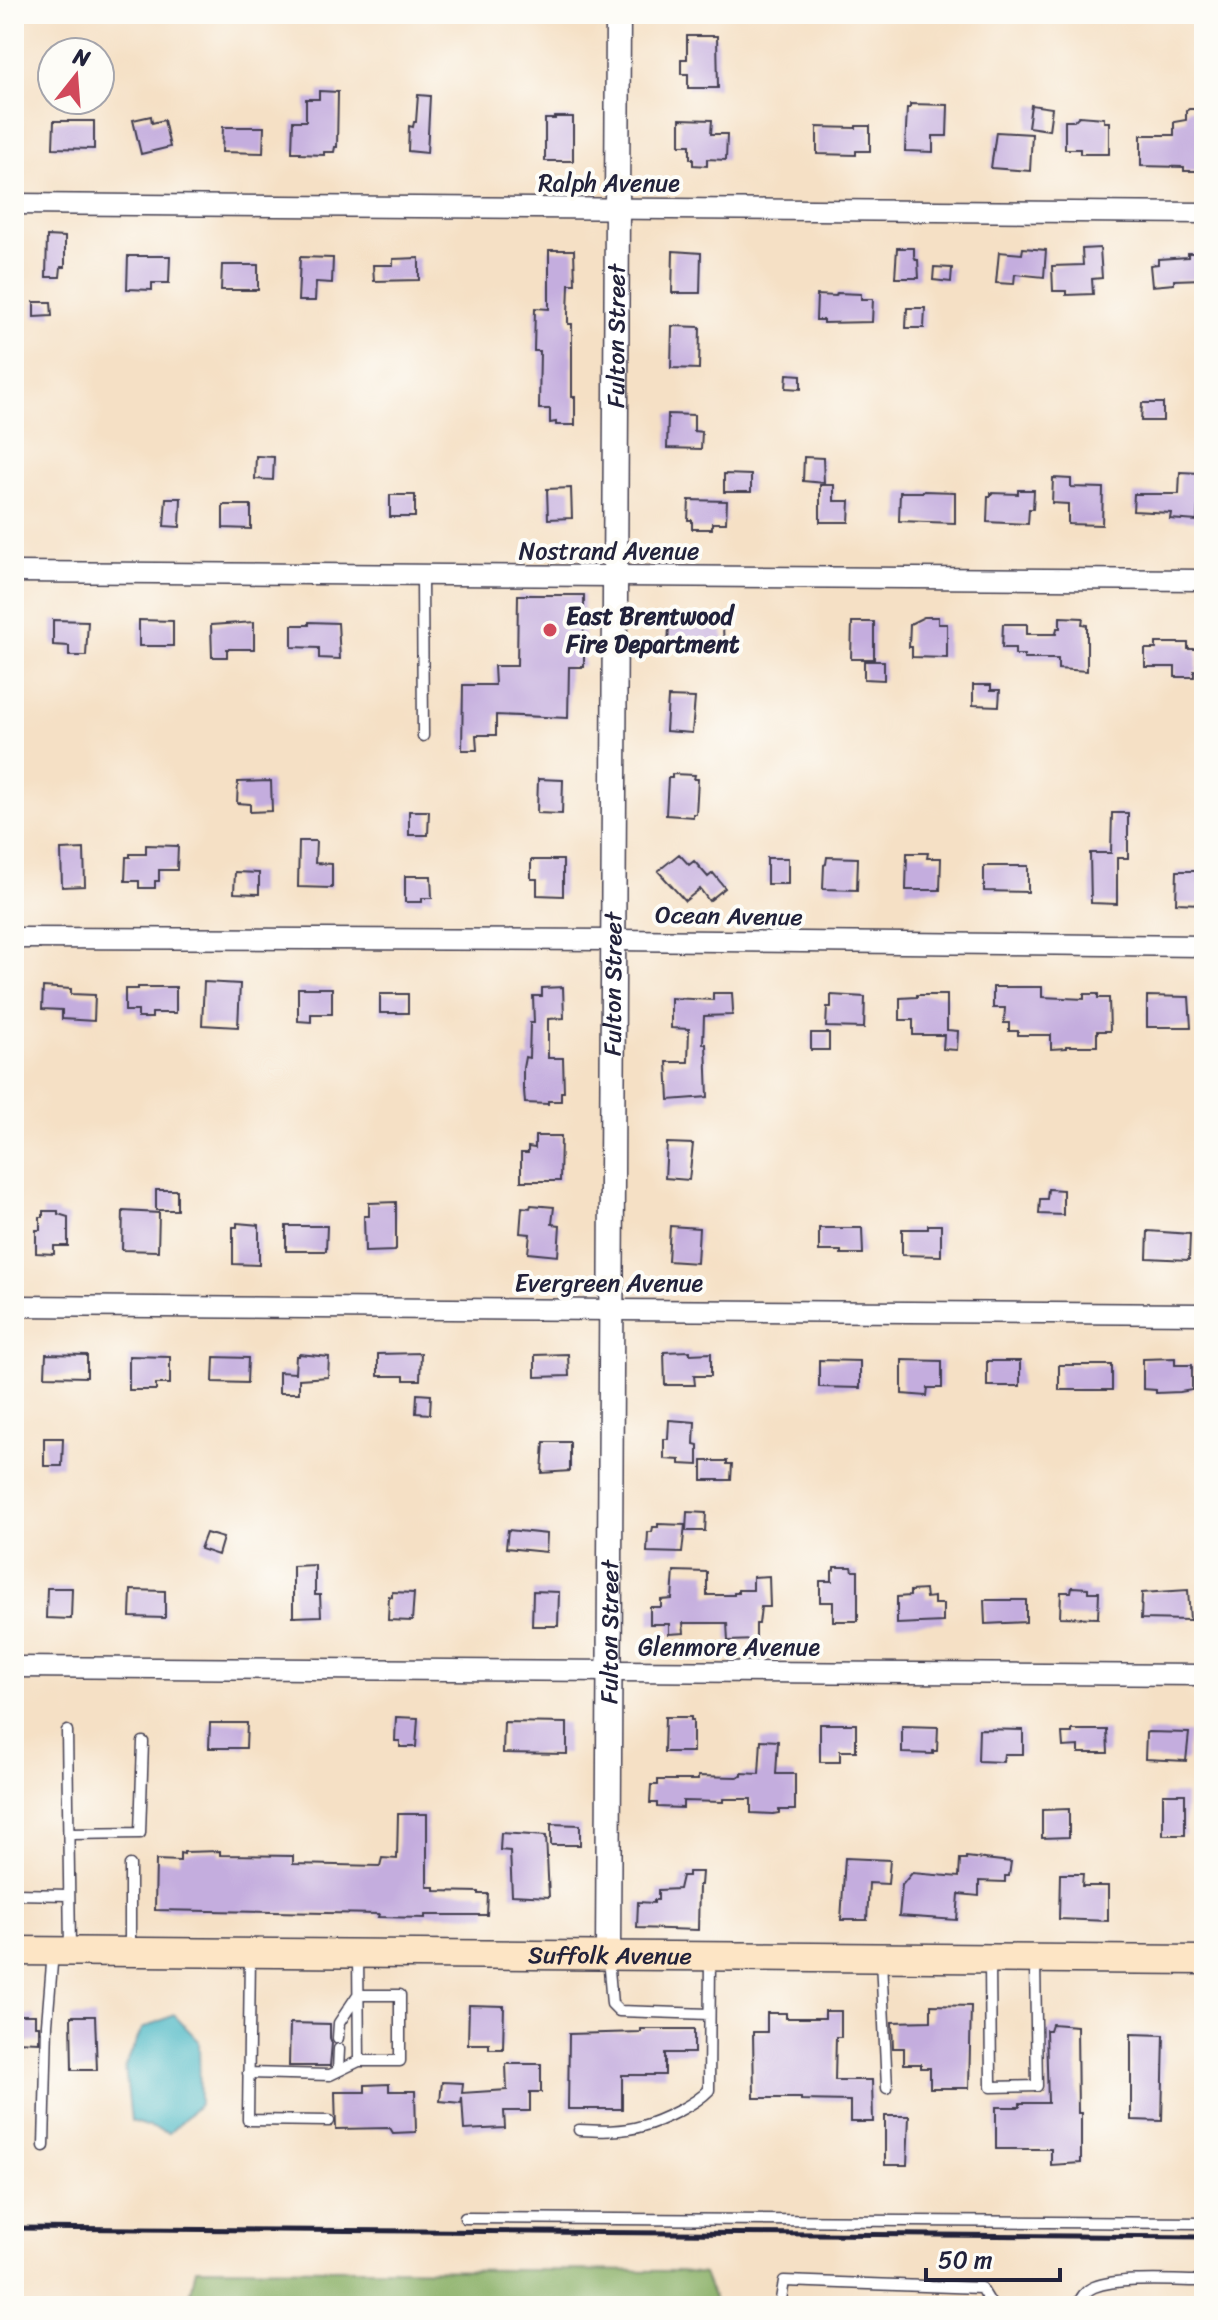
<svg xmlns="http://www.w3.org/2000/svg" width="1218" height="2320" font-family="Sriracha,sans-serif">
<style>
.forest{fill:#87ae64;stroke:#546850;stroke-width:2}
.water{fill:#4ab7c4;stroke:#366c80;stroke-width:2}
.building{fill:#c4adde}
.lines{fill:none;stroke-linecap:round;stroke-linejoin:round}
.service-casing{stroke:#423e50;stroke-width:13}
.minor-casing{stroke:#423e50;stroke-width:23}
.tertiary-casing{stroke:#423e50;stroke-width:27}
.secondary-casing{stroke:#423e50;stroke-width:31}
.service{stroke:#fff;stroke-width:10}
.minor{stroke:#fff;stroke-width:20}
.tertiary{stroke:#fff;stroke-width:24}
.secondary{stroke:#fde5c5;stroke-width:28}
.rail{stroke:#22223b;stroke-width:5}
.poi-dot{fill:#d1495b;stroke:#fdfcf7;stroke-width:3}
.labels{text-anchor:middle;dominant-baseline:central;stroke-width:8;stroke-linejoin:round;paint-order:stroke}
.street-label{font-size:24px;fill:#22223b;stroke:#fdfcf7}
.poi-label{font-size:24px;font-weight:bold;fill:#22223b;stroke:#fdfcf7;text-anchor:start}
</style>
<rect width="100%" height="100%" fill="#fdfcf7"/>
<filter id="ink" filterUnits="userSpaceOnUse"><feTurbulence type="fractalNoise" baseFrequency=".0125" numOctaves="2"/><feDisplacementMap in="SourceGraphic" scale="16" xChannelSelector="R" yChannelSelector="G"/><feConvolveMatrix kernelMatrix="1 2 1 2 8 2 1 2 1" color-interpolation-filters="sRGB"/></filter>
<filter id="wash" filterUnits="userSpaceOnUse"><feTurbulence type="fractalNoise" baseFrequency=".006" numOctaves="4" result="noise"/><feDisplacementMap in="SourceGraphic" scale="32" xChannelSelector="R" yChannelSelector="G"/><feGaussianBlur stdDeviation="1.8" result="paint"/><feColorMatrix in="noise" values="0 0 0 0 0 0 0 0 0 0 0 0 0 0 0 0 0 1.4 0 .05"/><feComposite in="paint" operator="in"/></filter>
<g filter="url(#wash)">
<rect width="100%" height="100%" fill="#f5e0c5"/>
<path class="forest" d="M196 2268 680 2271 704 2274 717 2306H188Z"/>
<path class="water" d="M174 2015 199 2041 200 2104 169 2133 131 2121 125 2067 142 2029Z"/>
<g id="blocks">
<path class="building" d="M687 36H717L718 88H688V74H681V59H687Z
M319 91 338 92 337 147H335L334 152H324V155L300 154V152H292L293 121H306V99H319Z
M418 95 430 96 427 153 408 151 409 126 413 127 414 122H416Z
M910 104 948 105 947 136H933V152L905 151 907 108H910Z
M1031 105 1052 108 1049 130 1028 127Z
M1189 109H1204V171H1184V167L1141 166V135H1174V122L1186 120V111Z
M151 116 152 123 164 120 170 147 141 154 133 120Z
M1079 116 1104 118V122H1109V154H1080V149H1065V121H1074Z
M555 117H573V161H545V119H555Z
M680 119 712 120 711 134H727L726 160 707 159V166L693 165V159H690V145H680Z
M54 121H94V149L53 148Z
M856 126H870V151H856V155L817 154V127L856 128Z
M223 127H264L263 153 222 152Z
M996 132 1032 134 1030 171 991 168Z
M47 236 65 237V267H61L60 277H46Z
M897 248H914V256L916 260H918L919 278H895Z
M1023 248 1046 250 1044 277 1015 274 1014 284 996 283 999 252 1022 254Z
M1100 248 1102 278 1092 279 1093 294 1066 295V291H1053L1052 266 1083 265 1082 249Z
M549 250H574L575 284H569L568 314V324H572V397H575V425H556V422L550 423V409H539L540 351H534L535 308 549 309Z
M673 251 701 253 700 293H672Z
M1188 253H1203V279L1174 280V284L1152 286 1150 265 1158 264V259L1188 257Z
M128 256H170L169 283H152V290L127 289Z
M300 257 333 258 332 283 316 282 315 301H298Z
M419 258V280L374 281 373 265H393V259Z
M222 265H258V290H221Z
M934 267 952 268 951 282 933 280Z
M837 293 861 294V299H873L872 322 823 323V320H816L817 295 836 296Z
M34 302H51L52 316 34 317Z
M907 308H925L924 328H906Z
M672 326 700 327 699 369 671 368Z
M787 374 801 375V389L786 388Z
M1142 403H1163V421H1141Z
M668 414 694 415V431L702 432 701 449 667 448Z
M256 456 274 457 273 480 255 479Z
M804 457 823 458 824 483 803 481Z
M1180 472 1200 473 1197 521 1170 519 1171 513 1133 511 1134 494H1179Z
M724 474 751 475V492H724Z
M1053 478 1071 479V487L1103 488 1102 525 1068 524V504L1052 503Z
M820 485H834V501H850L849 522H820Z
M571 488 572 518 548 519 547 489Z
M1018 490H1034L1033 509H1029L1028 524 987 522 988 496H991V493L1018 494Z
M923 491 955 492V523L899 521 900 492H923Z
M390 495H415V517H390Z
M166 498H181L180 527 164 526Z
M689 500 727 501 726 523H712V529H692V520H688Z
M223 505H251V529L223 528Z
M518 595H584V667H569L568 718 496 715V735H476L477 750H462L463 685H495L494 666H517Z
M924 617H938V624H947V658L912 657V647H909L910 624Z
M1060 617 1083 618 1082 624 1087 625V671L1058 669V659H1024V655H1015V648H1002L1003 624H1027V634H1056L1057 628H1060Z
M53 620 88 621 86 656H69V646L53 645Z
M139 620 173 621V646H139Z
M254 622V649H227V657H212L211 625Z
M309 622 338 623 340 659 319 658V648L292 647V625H309Z
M852 622H874V659H851Z
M669 624 723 625 724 652 668 649Z
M1156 643H1188V649H1197V671H1194V677H1175V667H1145V649H1156Z
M864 661H884V680L864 679Z
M973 685H991V690H1000L999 706 973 705Z
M668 697 695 698 692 733 666 731Z
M672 774 695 775 694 779H698L696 814H693V817L666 815 668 778H672Z
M538 779 563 780 562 814 537 813Z
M271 781 272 811 250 812V804L237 803 238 782Z
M409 811H429L428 835H409Z
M1112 813H1128V858H1117V904L1091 903 1090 853H1111Z
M299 841H316L315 863 332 864V888L298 887Z
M146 845 178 846 177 870H159V881H155V888H139V881H125L126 857H130V854H146Z
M84 849 85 886 62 887 61 850Z
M907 853H928L927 858H941L940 890H906Z
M679 854 689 865 694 861 708 877 713 873 725 888 709 901 700 889 685 901 658 871Z
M827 857 858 858 857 890 823 889 824 865 826 864Z
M767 858H788V884H767Z
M531 860H563V896L537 895V879H531Z
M984 866H1028V892L984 891Z
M1177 871H1201V904L1176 903Z
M235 872 259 873V894L234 893Z
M405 876H431L432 898H422V902H405Z
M204 982 240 984 238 1027 202 1025Z
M43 987 71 989V994L95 995 94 1021 62 1019V1010L42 1009Z
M138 987H176V1013H152V1018H138V1011H125V989H138Z
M563 987 564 1018 548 1019V1058H563L564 1092H561V1101H548V1104L525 1103 524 1090H523V1068L525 1057 529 1058 530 1023H534L533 996H542V988Z
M993 987H1042V997L1084 999V994H1098V998H1109L1110 1031H1097V1046H1066V1048L1051 1049V1035H1018V1031H1009V1023H1004L1005 1008H993Z
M298 988H332V1014H311V1022L298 1021Z
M713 993H732L733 1010 732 1015 704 1016 703 1044H706L708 1097 669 1100 667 1062H688L689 1029 671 1028V998L713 1000Z
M380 994H408V1013H380Z
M831 995 865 997 864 1028 826 1027 827 1007H831Z
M917 995H947V1030L958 1031 957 1050 943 1049 944 1035H913V1020H900V998L917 997Z
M1147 996 1189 997 1191 1027H1147Z
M811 1033H829V1050H811Z
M535 1136H561L560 1181H521V1153H528V1147L535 1148Z
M667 1143 693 1144 689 1180 665 1178Z
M1048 1189 1063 1190V1215L1039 1214 1040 1199H1047Z
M156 1190H177V1210H156Z
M396 1202V1249L395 1251 365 1252 364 1216H369V1203Z
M531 1205 554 1207 552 1224 560 1225 558 1256 528 1253 530 1234 520 1233 522 1207 530 1208Z
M43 1211H58V1214L68 1217V1246H54V1254L36 1253V1230H40V1217H43Z
M123 1211 159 1213 158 1251 122 1250Z
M237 1223 259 1225V1265L233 1264V1227H237Z
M928 1225H941V1256L902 1255V1229H928Z
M286 1226H327L326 1251H286Z
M670 1226 699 1228 697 1263 668 1261Z
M819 1228H862L863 1254H841V1251H819Z
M1148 1231 1190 1234 1189 1260 1147 1258Z
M690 1351V1354L711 1353V1376H694L695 1385H665L664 1352Z
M421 1353 420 1380H404V1376H378V1354Z
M46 1354 87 1355V1377L45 1376Z
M299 1354 329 1357 328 1377 299 1379V1393H279V1372L295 1373 296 1356H299Z
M568 1354 569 1376 535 1377V1355Z
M129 1356 170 1357V1384H156V1390H129Z
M214 1357 248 1358 247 1383 213 1382Z
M1175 1358V1365H1192V1390L1180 1392 1156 1393V1390L1143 1389V1359Z
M819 1360 860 1361V1388L819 1387Z
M902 1360 942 1361V1388H928L927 1396 902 1394Z
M987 1361H1020V1386H987Z
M1059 1365H1112V1390H1059Z
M417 1394 431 1395 430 1414 416 1413Z
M669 1420 695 1422 694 1444 698 1445V1465L680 1464V1460L664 1459V1439H668Z
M44 1438H63L62 1466H44Z
M544 1442H570V1471L542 1473Z
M702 1461H727V1464H732L731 1480H702Z
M687 1512 706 1513 705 1531H686Z
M658 1524 685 1525 682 1553 647 1552 648 1532H652L653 1527H658Z
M508 1530 547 1534 546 1552 506 1548Z
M206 1533 223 1538 218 1555 200 1549Z
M315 1565V1595H320L321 1616 293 1617V1566Z
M834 1567H852L853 1571H858V1621H833V1602H820V1581H832V1571L834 1570Z
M674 1571 707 1572V1595H734V1593H738V1590H753V1577L769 1576 770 1607H761L759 1624H756V1640L728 1641 727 1623H683L684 1633 669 1634V1624H650V1607H661V1600L672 1599Z
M1072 1587 1088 1588V1592H1099L1098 1618 1060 1617 1061 1592H1071Z
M47 1588H72L71 1619 46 1618Z
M131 1590 165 1591V1618L130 1617Z
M925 1590 926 1598 934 1597V1604H943V1622L897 1624V1597L910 1596V1591Z
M1188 1590 1190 1620 1141 1619 1142 1593Z
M533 1591 559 1592 558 1626H532Z
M392 1592 414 1593 412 1621 388 1620 389 1596 392 1597Z
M984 1600H1026V1622L985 1624Z
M396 1717 418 1718 416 1747H400V1741H395Z
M665 1717H691V1720H693V1752H664Z
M504 1722 567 1723V1754L503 1753Z
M210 1723H247L246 1748H209Z
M820 1724H856V1751H840V1762H820Z
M902 1726 938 1727 937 1751H933V1754L902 1753Z
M979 1729 1023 1730V1754H1004L1003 1762 978 1761Z
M1072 1730H1107L1108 1753H1079V1746L1063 1747 1062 1733H1072Z
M1148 1732 1189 1733 1186 1761 1145 1759 1146 1733Z
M761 1740 778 1741 776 1774H795V1810H779V1813L773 1814 751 1813V1799H723V1802L683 1801V1808L657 1807V1803H650L651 1785H658V1780H698V1776L737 1777 742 1776V1773L759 1774Z
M1163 1794H1185V1835H1163Z
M1069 1809V1837L1042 1838V1810Z
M398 1814H427V1887H435V1891L479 1892V1894H488L487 1915H425V1918L378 1917 379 1914 155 1910 156 1860 180 1861V1853L184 1854V1852L220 1851V1855L293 1856V1864L380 1866 382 1858 397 1859Z
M551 1824 580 1825V1845H551Z
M501 1833 546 1836 549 1897 512 1895 510 1851 500 1850Z
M966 1857 1011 1862 1009 1876H1005V1882L979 1881V1896L959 1894 957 1920 899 1916 902 1885 912 1873 959 1877 960 1859H966Z
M845 1858 890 1860 888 1884 869 1883 867 1920H841Z
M688 1872H702L701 1885H699L698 1930 637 1928 638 1902 654 1903V1900H658V1890L679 1889 682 1876H688Z
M1060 1874H1083L1082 1886H1108V1921L1059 1919Z
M469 2005 504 2006 503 2049H489V2044H468Z
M931 2005 971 2006 969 2088H930V2068H921V2064H904V2048H893L892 2022 931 2021Z
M825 2011H841V2037H836L835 2080H872L873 2122H850V2101L801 2100V2098H754L753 2032H767V2013H786V2018H825Z
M14 2015H35V2026H39V2042L14 2041Z
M71 2016H95L97 2070H72Z
M290 2023 330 2024V2038L332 2043 330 2066H289Z
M1052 2024 1077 2026 1078 2113H1081V2163L1051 2165V2149H996V2107H1020V2103H1048L1046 2030H1050Z
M641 2029H694V2053H665V2075H622V2109H568L569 2034 641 2032Z
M1131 2034 1164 2035 1162 2121 1131 2120Z
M506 2064H541V2092H530V2111H504L505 2128 464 2130 462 2097 461 2103 440 2101 442 2082 463 2083 462 2093 507 2090Z
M389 2084V2091H415L416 2132 393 2133 390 2128 336 2129 335 2092H365V2085Z
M885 2116H909L907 2165H885Z"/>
</g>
</g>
<g filter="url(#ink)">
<use href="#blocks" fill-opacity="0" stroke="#423e50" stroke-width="2"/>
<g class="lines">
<g class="service-casing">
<path id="service" d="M422 576 423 736
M67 1731 70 1948
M69 1834 140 1833 143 1742
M130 1865V1949
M14 1894 69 1895
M250 1954 248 2120 329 2121
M608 1958 612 2004 619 2011 709 2014
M881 1959 887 2088
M990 1960 991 2087 1037 2086 1035 1962
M358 1995H400V2061H359L358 1955
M338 2038 339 2023 357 1996
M338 2070 339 2049
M248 2073 330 2075 359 2061
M579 2130C599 2131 622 2132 642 2126 661 2121 696 2104 709 2090L710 1957
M44 2146 47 2024 53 1952
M465 2218 1204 2223
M780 2306 784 2281 981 2288 992 2306
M1078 2306C1080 2298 1086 2290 1094 2287 1120 2277 1174 2281 1204 2281"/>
</g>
<g class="minor-casing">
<path id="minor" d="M14 204 1204 213
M14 572 1204 580
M14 938 613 940 1204 946
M14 1306 1204 1314
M14 1667 1204 1675"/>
</g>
<g class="tertiary-casing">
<g id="tertiary">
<path id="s1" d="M608 1954 618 14"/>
</g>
</g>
<g class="secondary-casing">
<g id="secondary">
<path id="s2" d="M14 1951 1204 1960"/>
</g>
</g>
<use href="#service" class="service"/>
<use href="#minor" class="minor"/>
<use href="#tertiary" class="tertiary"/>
<use href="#secondary" class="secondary"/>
<path class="rail" d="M14 2228 1204 2237"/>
</g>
</g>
<circle class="poi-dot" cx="550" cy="630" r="8"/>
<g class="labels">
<g class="street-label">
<text x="609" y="183">Ralph Avenue</text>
<text stroke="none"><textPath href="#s1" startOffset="1618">Fulton Street</textPath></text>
<text x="609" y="551">Nostrand Avenue</text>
<text transform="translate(729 916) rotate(1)">Ocean Avenue</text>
<text stroke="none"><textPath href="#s1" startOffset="970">Fulton Street</textPath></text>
<text x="609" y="1283">Evergreen Avenue</text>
<text stroke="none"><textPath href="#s1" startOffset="322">Fulton Street</textPath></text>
<text x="729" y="1647">Glenmore Avenue</text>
<text stroke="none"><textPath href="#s2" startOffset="596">Suffolk Avenue</textPath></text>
</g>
<g class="poi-label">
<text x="566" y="616">East Brentwood<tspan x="566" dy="28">Fire Department</tspan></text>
</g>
</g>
<rect width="1218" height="2320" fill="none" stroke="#fdfcf7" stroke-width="48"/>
<g transform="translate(76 76) rotate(17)"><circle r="38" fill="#fdfcf7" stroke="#a5a5ac" stroke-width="2"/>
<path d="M0-6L14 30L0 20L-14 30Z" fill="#d1495b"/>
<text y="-12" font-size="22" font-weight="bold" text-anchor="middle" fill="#22223b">N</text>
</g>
<path d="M926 2268v12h134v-12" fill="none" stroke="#22223b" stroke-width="4"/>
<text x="938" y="2268" font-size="24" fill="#22223b" stroke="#fdfcf7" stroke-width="6" paint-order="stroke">50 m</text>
</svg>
